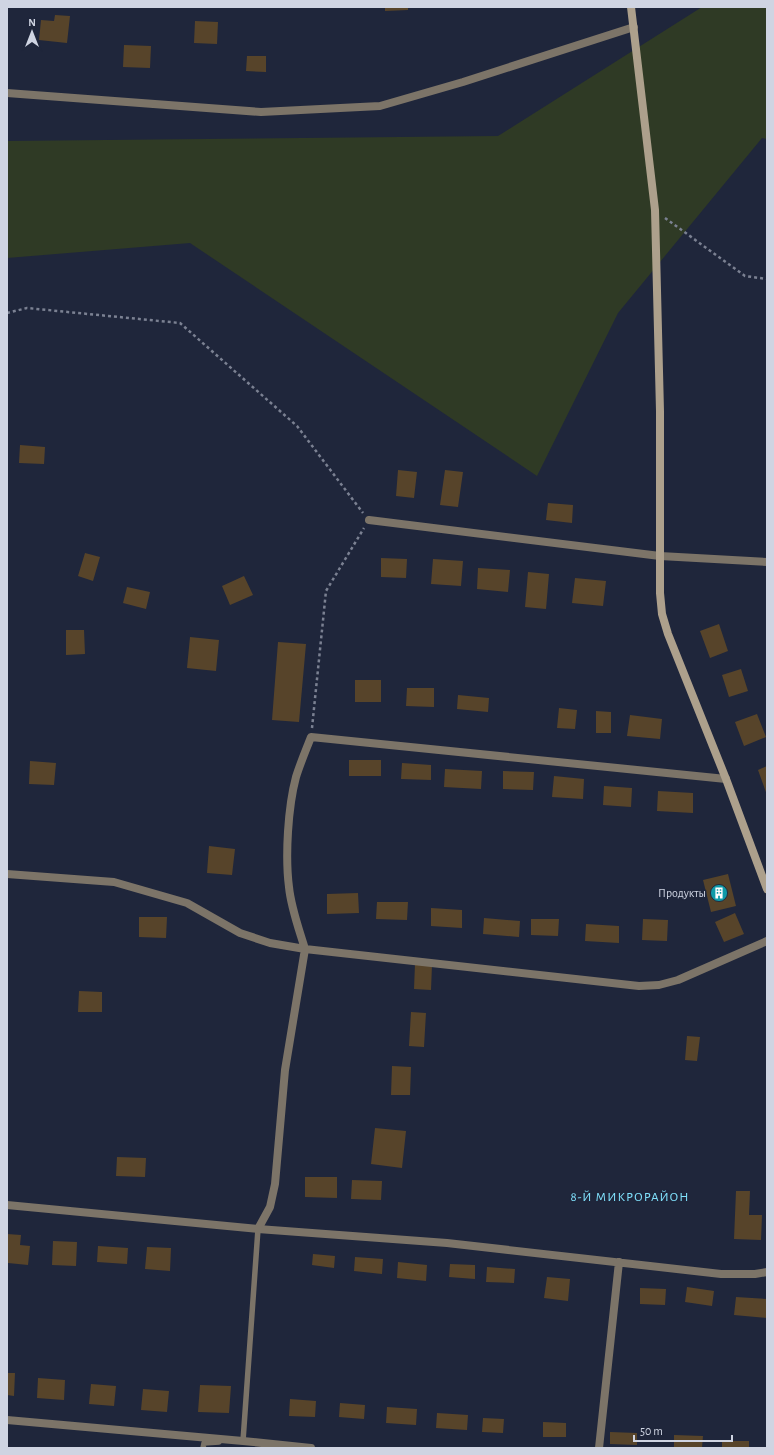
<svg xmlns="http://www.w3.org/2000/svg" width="774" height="1455" font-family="'Alegreya Sans',sans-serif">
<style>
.green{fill:#2f3a25}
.building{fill:#57442a}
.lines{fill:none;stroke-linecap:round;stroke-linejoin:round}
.path{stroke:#7b8192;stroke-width:2.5;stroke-dasharray:3 3;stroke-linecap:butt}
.lane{stroke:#7c7468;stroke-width:5.5}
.street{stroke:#7c7468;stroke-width:8}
.secondary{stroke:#ada08c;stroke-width:8}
.labels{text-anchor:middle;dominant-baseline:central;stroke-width:3;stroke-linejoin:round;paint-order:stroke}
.poi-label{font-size:12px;fill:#cfd4e2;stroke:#1f263b;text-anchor:end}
.neighbourhood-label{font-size:13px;letter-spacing:1px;fill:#80e2fd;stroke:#1f263b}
</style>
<rect width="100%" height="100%" fill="#1f263b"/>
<path class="green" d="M702 7H767V139L762 138 618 313 537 476 190 243 7 258V141L498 136Z"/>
<path class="building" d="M385 7H408V10L385 11Z
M55 15 70 16 67 43 39 40 41 20 54 21Z
M195 21 218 22 217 44 194 43Z
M124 45 151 46 150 68 123 67Z
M247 56H266V72L246 71Z
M20 445 45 447 44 464 19 463Z
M398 470 417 472 414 498 396 496Z
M445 470 463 472 458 507 440 505Z
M548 503 573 505 572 523 546 520Z
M85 553 100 557 93 581 78 576Z
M381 558 407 559 406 578 381 577Z
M433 559 463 561 461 586 431 584Z
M478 568 510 570 508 592 477 589Z
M528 572 549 574 546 609 525 607Z
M244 576 253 595 230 605 222 586Z
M575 578 606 581 603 606 572 603Z
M127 587 150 592 146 609 123 603Z
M719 624 728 651 710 658 700 631Z
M66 630H84L85 654 66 655Z
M190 637 219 640 216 671 187 668Z
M278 642 306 644 299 722 272 720Z
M741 669 748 691 729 697 722 675Z
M355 680H381V702H355Z
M407 688H434V707L406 706Z
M458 695 489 698 488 712 457 709Z
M559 708 577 710 575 729 557 728Z
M596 711 611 712V733H596Z
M757 714 766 737 744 746 735 722Z
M630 715 662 719 660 739 627 736Z
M349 760H381V776H349Z
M30 761 56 763 54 785 29 784Z
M402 763 431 765V780L401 779Z
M767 766V795L758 770Z
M445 769 482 771 481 789 444 787Z
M503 771 534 772 533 790 503 789Z
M554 776 584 779 583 799 552 797Z
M604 786 632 788 631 807 603 805Z
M658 791 693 793V813L657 811Z
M209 846 235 849 232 875 207 873Z
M728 874 736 906 711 912 703 880Z
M358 893 359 913 327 914V894Z
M377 902H408L407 920 376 919Z
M431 908 462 910V928L431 926Z
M735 913 744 934 724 942 715 922Z
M139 917H167L166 938 139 937Z
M484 918 520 921 519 937 483 934Z
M531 919H559L558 936 531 935Z
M643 919 668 920 667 941 642 940Z
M586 924 619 926V943L585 941Z
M415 964 432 965 431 990 414 989Z
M79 991 102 992V1012H78Z
M411 1012 426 1013 424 1047 409 1046Z
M687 1036 700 1037 697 1061 685 1060Z
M392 1066 411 1067 410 1095H391Z
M375 1128 406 1131 402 1168 371 1164Z
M117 1157 146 1158 145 1177 116 1176Z
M305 1177H337V1198L305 1197Z
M352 1180 382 1181 381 1200 351 1199Z
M736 1191H750L749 1215H762L761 1240 734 1239Z
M7 1234 21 1235 20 1245 30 1246 28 1265 8 1263Z
M53 1241 77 1242 76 1266 52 1265Z
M98 1246 128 1248 127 1264 97 1262Z
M147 1247 171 1248 170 1271 145 1269Z
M313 1254 335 1256 334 1268 312 1265Z
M355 1257 383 1259 382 1274 354 1271Z
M398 1262 427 1265 426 1281 397 1278Z
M450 1264 475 1265V1279L449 1277Z
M487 1267 515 1269 514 1283 486 1282Z
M547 1277 570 1279 568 1301 544 1298Z
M687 1287 714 1291 712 1306 685 1302Z
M640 1288 666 1289 665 1305 640 1304Z
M736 1297 767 1299V1318L734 1315Z
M7 1373H15L14 1396 7 1395Z
M38 1378 65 1380 64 1400 37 1398Z
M91 1384 116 1386 114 1406 89 1404Z
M200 1385 231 1386 229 1413 198 1412Z
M143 1389 169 1391 167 1412 141 1410Z
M290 1399 316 1401 315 1417 289 1416Z
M340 1403 365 1405 364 1419 339 1417Z
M387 1407 417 1409 416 1425 386 1423Z
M437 1413 468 1415 467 1430 436 1428Z
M483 1418 504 1419 503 1433 482 1432Z
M543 1422 566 1423V1437H543Z
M610 1432 637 1433V1445L610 1444Z
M674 1435 703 1436 702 1448 674 1447Z
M722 1441H749V1448H722Z"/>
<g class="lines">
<path class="path" d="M665 218 745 276 767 279
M7 313 27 308 180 323 297 426 363 513
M312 728 326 591 364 528"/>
<path class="lane" d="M240 1441H243L258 1229
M203 1448 204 1443 219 1442"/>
<path class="street" d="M7 93 261 112 380 106 463 82 634 27
M369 520 660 556 767 562
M726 779 311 737C306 750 300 764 296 777 288 807 285 856 289 887 291 908 299 929 305 949L639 986 659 985 678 980 767 941
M7 874 114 882 187 903 240 933 270 943 305 949 285 1070 275 1184 270 1207 258 1229
M7 1205 258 1229 447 1243 721 1274H755L767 1272
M7 1420 243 1441 311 1448
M599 1448 619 1262"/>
<path class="secondary" d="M631 7 655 210 660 411V593L662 614 668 634 726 779 767 889"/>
</g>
<defs>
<g id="building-disc" transform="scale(0.9)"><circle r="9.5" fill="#0f9aa8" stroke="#1f263b"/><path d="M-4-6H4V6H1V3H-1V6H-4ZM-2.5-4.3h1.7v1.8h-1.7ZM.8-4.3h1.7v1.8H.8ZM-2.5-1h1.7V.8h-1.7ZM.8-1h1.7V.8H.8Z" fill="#fff"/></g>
</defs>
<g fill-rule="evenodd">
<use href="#building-disc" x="719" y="893"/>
</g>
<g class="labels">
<g class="poi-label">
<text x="706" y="893">Продукты</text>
</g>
<g class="neighbourhood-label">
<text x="630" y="1197">8-Й МИКРОРАЙОН</text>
</g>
</g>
<rect width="774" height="1455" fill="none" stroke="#cfd4e2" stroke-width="16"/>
<g transform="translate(32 32)" stroke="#1f263b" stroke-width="3" paint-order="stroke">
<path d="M0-3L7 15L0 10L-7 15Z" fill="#cfd4e2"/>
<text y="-6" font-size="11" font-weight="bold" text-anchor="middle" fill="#cfd4e2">N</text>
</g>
<path d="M634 1435v6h98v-6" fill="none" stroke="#cfd4e2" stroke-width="2"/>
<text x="640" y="1435" font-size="12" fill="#cfd4e2" stroke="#1f263b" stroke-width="3" paint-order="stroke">50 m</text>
</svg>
